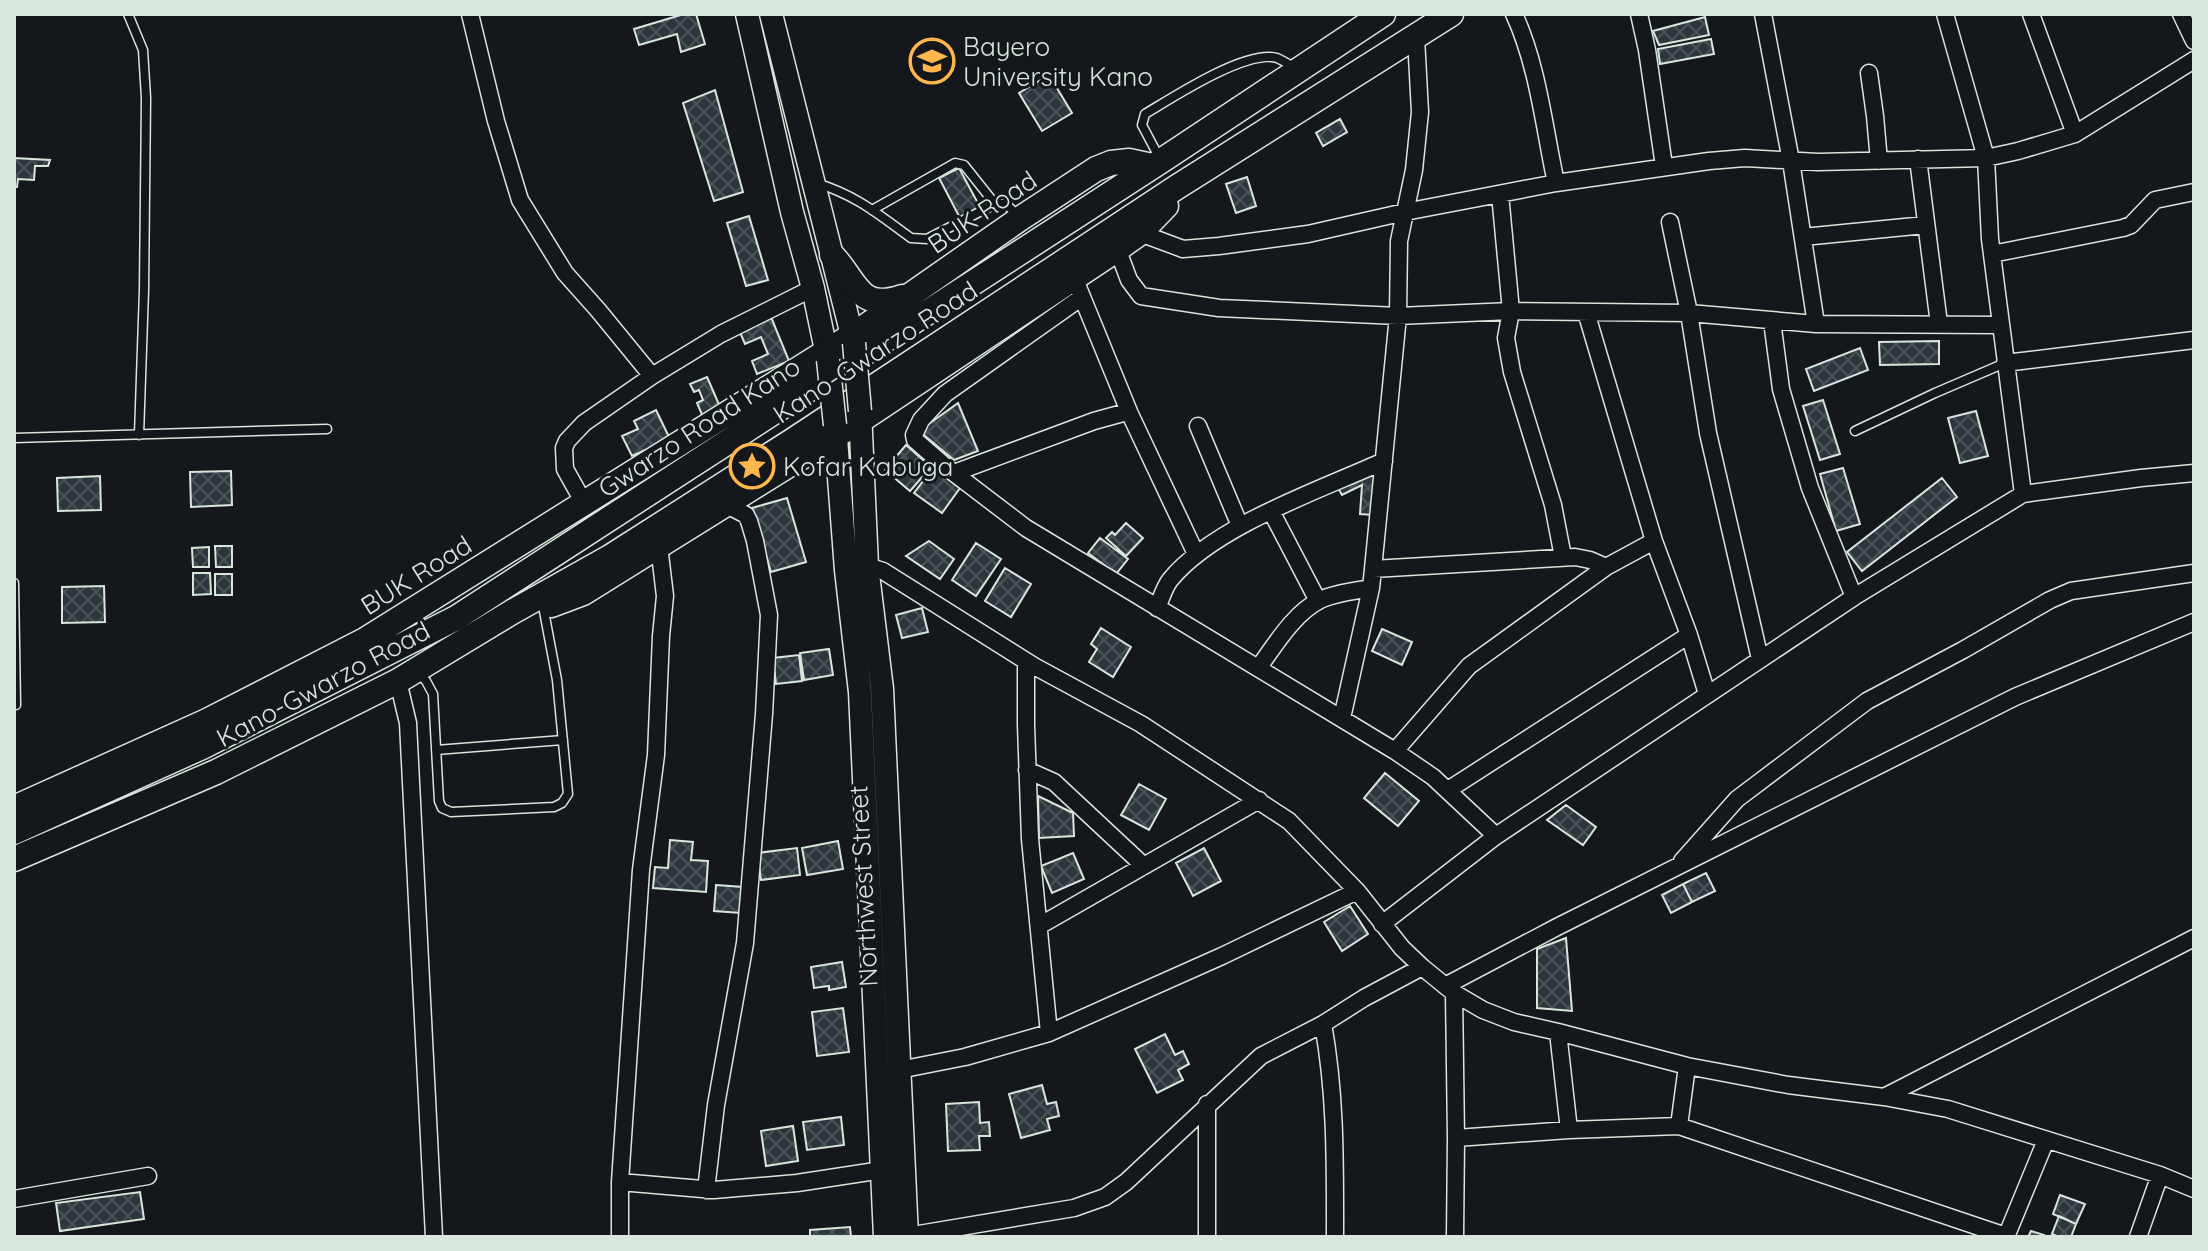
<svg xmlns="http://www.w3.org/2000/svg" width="2208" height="1251" font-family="Quicksand,sans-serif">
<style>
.building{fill:url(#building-cross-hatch);stroke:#d8e6dc;stroke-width:2}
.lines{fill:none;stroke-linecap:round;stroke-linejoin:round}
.lane-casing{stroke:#d8e6dc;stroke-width:11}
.street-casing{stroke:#d8e6dc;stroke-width:19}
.secondary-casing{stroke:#d8e6dc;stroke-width:25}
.primary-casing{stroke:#d8e6dc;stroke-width:27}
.lane{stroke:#14181c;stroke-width:8}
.street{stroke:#14181c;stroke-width:16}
.secondary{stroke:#14181c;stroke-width:22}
.primary{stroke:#14181c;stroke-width:24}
.secondary-bridge-casing{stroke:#d8e6dc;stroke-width:25;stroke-linecap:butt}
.secondary-bridge{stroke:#14181c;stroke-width:22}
.labels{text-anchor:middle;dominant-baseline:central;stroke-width:6;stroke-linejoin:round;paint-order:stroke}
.poi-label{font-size:26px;fill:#d8e6dc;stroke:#14181c;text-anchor:start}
.street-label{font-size:26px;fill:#d8e6dc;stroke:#14181c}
</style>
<defs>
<pattern id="building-cross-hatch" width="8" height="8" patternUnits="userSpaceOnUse" patternTransform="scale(2)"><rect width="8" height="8" fill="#2c363c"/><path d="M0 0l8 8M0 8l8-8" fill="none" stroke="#4a5358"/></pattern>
</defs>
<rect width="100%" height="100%" fill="#14181c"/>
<path class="building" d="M684 14H696L705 44 681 52 677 34 639 45 634 29Z
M1705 17 1709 35 1659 45 1653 31Z
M1711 39 1714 54 1660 64 1658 49Z
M1049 75 1072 113 1042 131 1019 93Z
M715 90 743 192 714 201 683 103Z
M1340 119 1347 132 1323 146 1316 133Z
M14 158 50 160 48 166H35L34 180 18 179 17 187H14Z
M959 168 980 207 960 218 939 178Z
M1247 177 1256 206 1236 213 1226 184Z
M749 216 768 280 746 286 727 223Z
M771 317 789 361 757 374 752 361 768 354 761 337 745 344 739 330Z
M1939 341V364L1880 365 1879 342Z
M1860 348 1868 370 1814 391 1806 369Z
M707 377 721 409 703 417 697 403 703 400 699 390 694 392 690 384Z
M1823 400 1840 454 1820 460 1803 406Z
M958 403 978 451 954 460 919 431Z
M656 410 670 439 632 456 622 436 638 429 634 421Z
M1976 411 1988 456 1960 463 1948 418Z
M906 445 931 467 910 491 885 470Z
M933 468 960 488 942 513 914 493Z
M1843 468 1860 524 1836 531 1820 474Z
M1376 470 1373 515 1360 514 1362 485 1342 495 1338 488Z
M231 471 232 505 191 507 190 472Z
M100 476 101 510 58 511 57 478Z
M1942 478 1957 497 1862 571 1847 552Z
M787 498 806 562 771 572 752 508Z
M1126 523 1143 538 1126 556 1106 538 1112 532 1115 535Z
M1100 538 1128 559 1116 574 1088 553Z
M929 541 954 559 940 579 906 556Z
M976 543 1001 559 976 596 952 580Z
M215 546H232V567H216Z
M209 547V567H193L192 548Z
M1005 568 1031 584 1011 617 985 601Z
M193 573H210L211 594 193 595Z
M215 574H232V595H215Z
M104 586 105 622 62 623V587Z
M922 608 928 632 902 638 896 615Z
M1101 628 1131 647 1113 677 1089 662 1097 649 1091 644Z
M1382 629 1412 642 1402 665 1372 651Z
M829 649 833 675 804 680 800 653Z
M799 655 802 681 776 684 773 658Z
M1385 773 1419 801 1398 826 1364 798Z
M1139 784 1166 799 1149 830 1121 815Z
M1038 796 1073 813 1074 836 1039 838Z
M1566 805 1596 827 1583 845 1547 820Z
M670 840 693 842 691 860 708 861 706 892 653 888 655 867 668 868Z
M838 841 843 869 807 875 802 848Z
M797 848 800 875 761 880 757 853Z
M1204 848 1221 881 1193 896 1176 863Z
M1073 853 1084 879 1052 893 1041 866Z
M1706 873 1715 891 1692 902 1683 884Z
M1683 884 1692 902 1671 913 1662 895Z
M716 885 743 887 741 913 714 911Z
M1350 906 1368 934 1342 951 1324 922Z
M1566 938 1572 1011 1537 1008V949Z
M842 962 846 987 829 990V986L814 988 811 967Z
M843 1008 849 1052 817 1056 812 1012Z
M1165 1034 1175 1055 1183 1051 1189 1064 1178 1070 1183 1080 1157 1093 1135 1049Z
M1042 1085 1047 1104 1056 1102 1059 1116 1047 1119 1050 1130 1021 1138 1009 1094Z
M979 1102 980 1123 989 1122 990 1136H979L980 1150 948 1151 946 1104Z
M841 1117 844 1145 807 1150 803 1122Z
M793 1126 798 1161 766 1166 761 1131Z
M140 1192 144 1219 60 1231 56 1203Z
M2060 1195 2085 1204 2076 1224 2053 1214Z
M2059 1216 2076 1224 2071 1237H2059L2052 1234Z
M850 1227 851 1237H810V1230Z
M2031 1231 2044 1235 2043 1237H2028Z"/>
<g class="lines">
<g class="lane-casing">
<path id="lane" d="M128 14 143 50 146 98 144 290 139 435
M1160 159 1142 125 1145 114C1172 98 1246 49 1277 58 1282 60 1288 64 1294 67
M816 183C856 195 878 214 911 238L927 239 995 204H1006L1017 215
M872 210 955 163 964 165 995 204
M1855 431 1935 393 2005 363
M14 438 327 429
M14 583 16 705
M419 674 426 681 433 694 439 801 442 808 451 812 554 807 562 803 568 794 557 680 543 606
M436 750 563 740"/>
</g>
<g class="street-casing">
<path id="street" d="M470 14 496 121 520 200 565 273 598 310 652 376
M1514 14C1538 66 1544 127 1556 183
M1639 14 1647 50 1664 166
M1763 14 1791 161 1816 324
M1945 14 1986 158 1990 239 2023 494
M2031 14 2075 134
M2181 14 2194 41
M1869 73 1875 116 1879 161
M1918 159 1939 324
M1500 194 1511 311 1506 338 1512 372 1553 505 1563 557
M1670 222 1689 313 1708 433 1760 659
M1140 233 1183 249 1219 246 1308 234 1405 212 1556 183 1709 161 1745 158 1818 162 1986 158 2018 151 2075 134 2194 60
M1803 237 1925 225
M1117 248 1129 280 1141 296 1219 308 1398 316 1511 311 1689 313 1816 324 2000 325
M1992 254 2123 228 2131 225 2155 200 2194 192
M1078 287 1130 414 1196 554
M1082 297 945 394 921 420 914 435 915 440 946 467 1026 528 1395 751 1433 777 1496 836
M1586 312 1654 541 1689 635 1707 694
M1772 321 1781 389 1810 488 1854 597
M2005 363 2194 340
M1198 426 1240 526
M954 473 1094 421 1123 413 1130 414
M584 503 565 469 564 448 567 441 584 423 652 376 721 334 813 288
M1271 511 1318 601
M867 566 883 571 1034 666 1141 724 1289 821 1357 891 1402 948 1422 967 1454 993 1483 1010 1514 1022 1558 1032 1687 1066 1788 1085 1884 1097 1948 1109 2160 1175 2194 1189
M1373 569 1575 557 1590 560 1606 567
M1157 608C1161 599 1164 588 1170 580 1214 526 1320 490 1384 461
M1026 661V725L1030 839 1049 1033
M1259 667C1275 645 1294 613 1320 600 1335 593 1354 591 1371 588
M398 681 408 723 434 1237
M1342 718 1371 588 1373 569 1398 316 1399 241 1414 170 1420 112 1416 38
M1395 751 1469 666 1606 567 1654 541
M1027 770 1054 782 1144 866
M1448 790 1689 635
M1682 861 1737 799 1867 701 1963 650 2050 600 2071 591 2194 573
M1382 924 1496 836 1854 597 2023 494 2141 478 2194 473
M1039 926 1259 800
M1445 986 1557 927 2015 697 2194 622
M1454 993 1456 1138 1455 1237
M1323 1024C1336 1095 1335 1165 1335 1237
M1558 1032 1569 1130
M899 1070 965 1057 1049 1033 1222 956 1357 891
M1884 1097 2194 938
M1679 1126 1687 1066
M1456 1138 1569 1130 1679 1126 2006 1236
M620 1182 714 1190 797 1183 882 1170
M706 1190 716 1105 745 943 764 714 769 615 755 541 749 521 746 515 725 504
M14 1199 148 1176
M907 1236 1074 1208 1105 1197 1126 1182 1261 1056 1323 1024 1364 998 1422 967
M620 1237V1182L641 870 656 755 661 636 665 596 659 546
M1207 1237V1104
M2006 1237 2046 1140
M2138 1237 2160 1175"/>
</g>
<g class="secondary-casing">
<path id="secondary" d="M747 14 792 212 813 288 828 360
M771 14 854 343
M860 411 867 566 882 689 907 1237
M835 425 846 570 860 692 885 1237"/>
</g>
<g class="primary-casing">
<path id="primary" d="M832 255C857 281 858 312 902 297
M551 605 583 593 861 420 1113 252 1140 233 1166 206
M14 808 207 721 365 640 853 335 1021 218 1096 169 1111 163 1129 161 1152 166
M14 832 202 747 456 618 1161 161 1383 14
M14 859 216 772 398 681 512 612 610 557 792 441 1177 187 1451 14"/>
</g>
<use href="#lane" class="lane"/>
<use href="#street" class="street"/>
<use href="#secondary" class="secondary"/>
<use href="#primary" class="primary"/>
<g class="secondary-bridge-casing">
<path id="secondary-bridge" d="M854 343 860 411
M828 360 835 425"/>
</g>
<use href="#secondary-bridge" class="secondary-bridge"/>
</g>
<defs>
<g id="university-ring" transform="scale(2.3)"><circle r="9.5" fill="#14181c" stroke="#ffb74d" stroke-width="1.5"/><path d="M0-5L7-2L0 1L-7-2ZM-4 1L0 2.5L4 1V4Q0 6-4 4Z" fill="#ffb74d"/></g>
<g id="sight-ring" transform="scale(2.3)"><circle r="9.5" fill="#14181c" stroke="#ffb74d" stroke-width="1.5"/><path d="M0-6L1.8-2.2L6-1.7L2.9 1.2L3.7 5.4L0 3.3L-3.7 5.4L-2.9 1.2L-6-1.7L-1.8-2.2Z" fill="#ffb74d"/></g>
</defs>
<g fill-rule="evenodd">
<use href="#university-ring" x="932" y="61"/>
<use href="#sight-ring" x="752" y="466"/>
</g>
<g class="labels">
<g class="poi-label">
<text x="963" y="46">Bayero<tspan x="963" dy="30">University Kano</tspan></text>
<text x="783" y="466">Kofar Kabuga</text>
</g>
<g class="street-label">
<text transform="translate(982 212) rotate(-34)">BUK Road</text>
<text transform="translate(875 352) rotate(-33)">Kano-Gwarzo Road</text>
<text transform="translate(699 427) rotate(-33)">Gwarzo Road Kano</text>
<text transform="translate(416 575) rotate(-32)">BUK Road</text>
<text transform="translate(323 684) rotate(-28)">Kano-Gwarzo Road</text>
<text transform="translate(863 886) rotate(-93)">Northwest Street</text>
</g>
</g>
<rect width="2208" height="1251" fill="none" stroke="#d8e6dc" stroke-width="32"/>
</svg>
